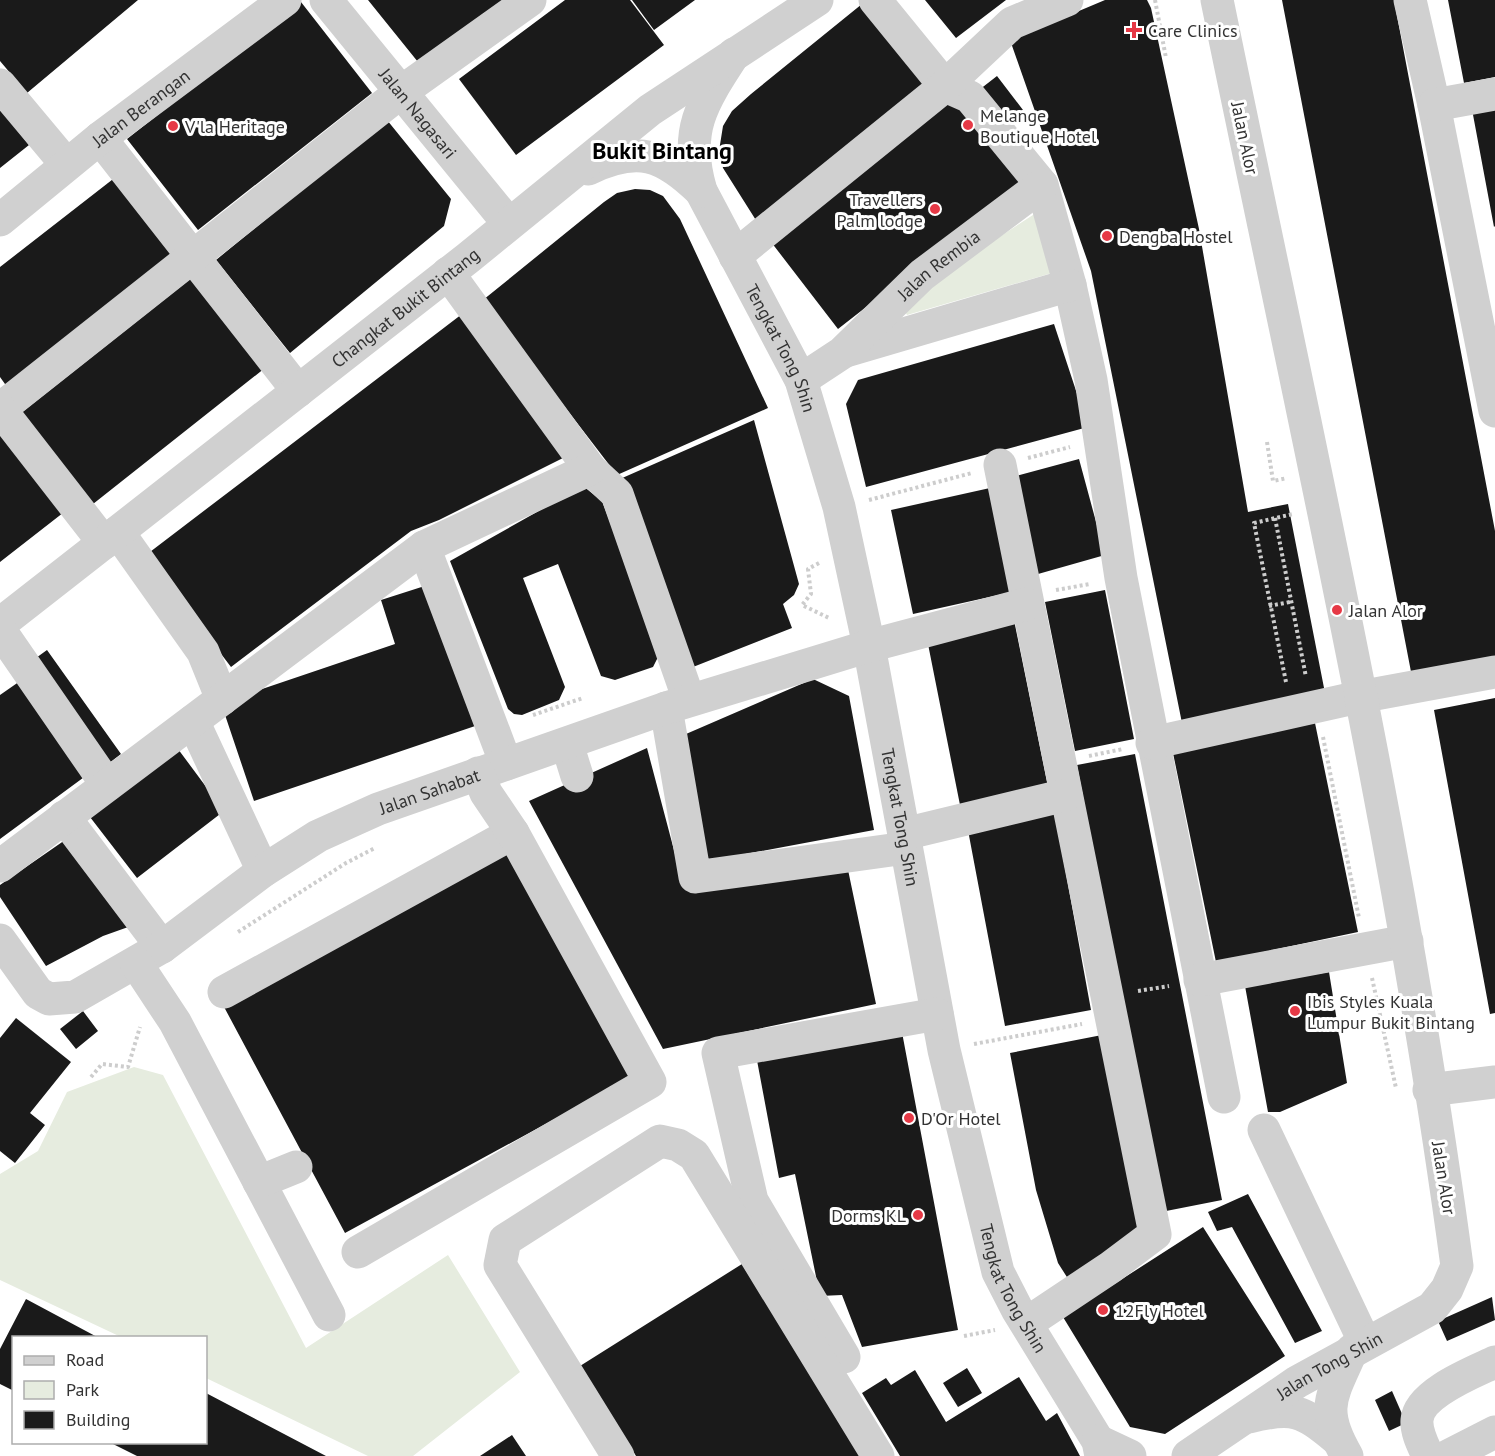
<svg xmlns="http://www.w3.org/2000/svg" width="1495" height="1456" font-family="'PT Sans',sans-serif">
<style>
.green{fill:#e6ecdf}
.building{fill:#1a1a1a}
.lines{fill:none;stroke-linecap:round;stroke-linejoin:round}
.path{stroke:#cdcdcd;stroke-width:4;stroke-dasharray:3 3;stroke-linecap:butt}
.minor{stroke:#d0d0d0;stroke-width:33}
.poi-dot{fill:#e63946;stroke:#fff;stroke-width:2}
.labels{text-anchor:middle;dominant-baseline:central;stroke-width:6;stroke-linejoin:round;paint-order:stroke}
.poi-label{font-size:18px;fill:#333;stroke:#fff;text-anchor:start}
.street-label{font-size:18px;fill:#333;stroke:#fff}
.district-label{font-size:24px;font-weight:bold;fill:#000;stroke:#fff}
</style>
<rect width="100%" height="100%" fill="#fff"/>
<path class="green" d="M1036 213 1052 273 907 315 900 302Z
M134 1067 163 1075 306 1348 448 1255 520 1372 413 1456H368L206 1378V1338L121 1337 0 1280V1174L38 1151 67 1092Z"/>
<path class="building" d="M0 0H138L27 93 0 61Z
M368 0H514L418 62Z
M565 0H630L664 45 516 155 459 79Z
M632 0H695L654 30Z
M925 0H1006L956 38Z
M1105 0H1147L1151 8 1199 229 1248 512 1288 504 1325 693 1182 723 1091 271 1010 40Z
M1282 0H1394L1495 531V660L1412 677Z
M1448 0H1495V77L1464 83Z
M301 2 372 93 198 230 127 139Z
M862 4 929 91 759 225 723 168 719 151 723 126 732 111 751 94Z
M997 76 1023 110 1005 124 979 90Z
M955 92 1025 183 838 329 768 238Z
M1495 99V226L1494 227 1471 104Z
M0 108 29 145 0 168Z
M387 120 451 199 444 226 290 353 216 260Z
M117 176 181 259 10 391 0 377V267Z
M635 189 650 190 663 196 680 219 768 408 617 475 483 300 604 202 617 193Z
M199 272 270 364 93 504 21 413Z
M466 311 571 454 439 520 411 531 231 667 146 555Z
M1054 324 1088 427 866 487 846 404 858 380Z
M754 420 799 584 794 595 783 604 792 628 693 667 620 479Z
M0 423 68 509 0 562Z
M1079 459 1105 555 1031 576 1005 479Z
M583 486 602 501 660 653 653 667 615 680 601 676 558 564 523 578 565 687 559 700 522 715 514 714 508 709 450 561Z
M990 488 1012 592 913 614 891 510Z
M434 583 481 724 254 801 221 703 395 644 381 600Z
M1105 590 1134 739 1075 751 1045 602Z
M1014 620 1048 787 960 805 927 639Z
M47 650 121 754 104 767 29 663Z
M23 679 91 772 0 839V695Z
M813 679 849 696 874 830 708 861 686 734Z
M1495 698V1013L1490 1014 1434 710Z
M1315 723 1358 932 1216 962 1173 753Z
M647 748 684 888 847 865 876 1004 663 1049 529 801Z
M178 749 224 811 137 878 90 817Z
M1135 754 1222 1200 1161 1212 1077 765Z
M1054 808 1091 1010 1005 1026 967 825Z
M68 838 131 926 103 936 46 966 0 897V885Z
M510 849 632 1077 345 1233 223 1005Z
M1329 972 1347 1083 1280 1112H1268L1245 986Z
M83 1011 98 1031 76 1049 60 1029Z
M16 1018 71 1062 30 1113 45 1125 15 1163 0 1151V1038Z
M901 1027 958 1330 862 1347 842 1295 820 1296 795 1174 779 1178 756 1055Z
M1102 1035 1140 1237 1072 1285 1058 1263 1036 1190 1010 1053Z
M1248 1194 1322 1331 1295 1343 1232 1227 1217 1231 1208 1212Z
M1203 1227 1285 1356 1165 1434 1130 1427 1063 1317Z
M742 1264 862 1456H636L580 1366Z
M1492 1297 1495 1320 1447 1341 1438 1321Z
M26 1299 99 1338H14V1391L0 1384V1349Z
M967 1368 982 1393 958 1407 943 1383Z
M915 1370 946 1422 1019 1377 1046 1421 1057 1413 1080 1456H900L862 1393 886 1378 891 1385Z
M1392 1391 1406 1423 1389 1431 1375 1400Z
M206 1393 326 1456H137L111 1443H206Z
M512 1435 526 1456H480Z"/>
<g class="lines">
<path class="path" d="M1155 0 1166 58
M1267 442 1273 481 1287 478
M1028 458 1070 447
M869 500 972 473
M1275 518 1306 677
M819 563 808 569 811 594 802 605 829 618
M1056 590 1090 584
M1269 606 1290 602
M1286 682 1254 523 1293 514
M533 715 583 698
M1323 737 1359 918
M1089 756 1123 749
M238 932 346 863 375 848
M1372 978 1396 1088
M1138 991 1169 986
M974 1044 1082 1024
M91 1077 102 1064 128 1067 140 1027
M964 1336 995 1330"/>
<g class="minor">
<path id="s1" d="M326 0 509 224"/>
<path d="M875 0 945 86 970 97 1042 185 1070 285 1091 380 1121 578 1224 1097"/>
<path d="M1410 0 1434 105 1495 411"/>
<path id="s2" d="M734 54C702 103 683 131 701 191L801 380 839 507 869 646 944 1050 998 1272 1017 1309 1098 1441 1101 1456"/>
<path d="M0 85 66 164"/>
<path d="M1434 105 1495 94"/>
<path d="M100 138 298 391"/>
<path d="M588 169C638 145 663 154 701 191"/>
<path id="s3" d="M0 220 100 138 285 0"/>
<path d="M735 256 945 86 1012 23 1067 0"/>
<path d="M448 273 590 469 617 494 689 700"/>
<path d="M846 351 1070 285"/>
<path id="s4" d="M801 380 842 353 922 275 1042 185"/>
<path d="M0 409 401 92 530 0"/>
<path d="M0 409 104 543"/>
<path d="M1000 465 1155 1234 1111 1267 1027 1323"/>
<path d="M118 532 203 652 222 699"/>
<path d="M424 547 506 764"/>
<path id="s5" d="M0 624 468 258 650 110 817 0"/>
<path d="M0 630 107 785"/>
<path d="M666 708 695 877 906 848"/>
<path d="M193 721 263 871"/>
<path d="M1152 743 1359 697 1495 672"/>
<path d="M567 744 577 776"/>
<path d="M64 817 162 947"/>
<path d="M904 834 1066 795"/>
<path d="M0 866 424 547 590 469"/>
<path id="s6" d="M0 940 38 993 49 999 75 997 162 947 263 871 318 836 378 809 666 708 869 646 1027 604"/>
<path d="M136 963 175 1022 329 1315"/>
<path d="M1200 980 1407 941"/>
<path d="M224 992 513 833"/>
<path d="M1429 1090 1495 1082"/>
<path d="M1264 1130 1365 1343"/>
<path d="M259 1182 296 1167"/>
<path d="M358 1252 650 1082 513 833 486 793 478 773"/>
<path d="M844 1357 752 1201 718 1053 937 1014"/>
<path d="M1249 1417C1293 1406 1302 1410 1337 1439"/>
<path d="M1098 1441 1130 1456"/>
<path d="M618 1456 500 1265 505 1240 660 1141 678 1145 694 1155 878 1456"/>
<path id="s7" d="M1188 1456 1297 1382 1432 1308 1447 1289 1457 1266C1400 840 1303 420 1217 0"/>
<path d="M1347 1456C1319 1408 1332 1396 1352 1350"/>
<path d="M1428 1456C1423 1445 1416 1432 1417 1420 1419 1393 1474 1372 1495 1362"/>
<path d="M1448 1456 1495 1432"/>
</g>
</g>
<g class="poi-dot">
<path d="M1131 21h6v6h6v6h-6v6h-6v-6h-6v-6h6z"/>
<circle cx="968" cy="125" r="6"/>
<circle cx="173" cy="126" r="6"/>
<circle cx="935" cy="209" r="6"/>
<circle cx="1107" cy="236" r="6"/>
<circle cx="1337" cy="610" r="6"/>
<circle cx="1295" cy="1011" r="6"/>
<circle cx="909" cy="1118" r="6"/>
<circle cx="918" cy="1215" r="6"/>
<circle cx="1103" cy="1310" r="6"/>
</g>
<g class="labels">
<g class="poi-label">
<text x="1148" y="30">Care Clinics</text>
<text x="980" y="115">Melange<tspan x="980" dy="21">Boutique Hotel</tspan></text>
<text x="185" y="126">V'la Heritage</text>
<text x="923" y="199" text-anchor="end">Travellers<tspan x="923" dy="21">Palm lodge</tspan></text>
<text x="1119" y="236">Dengba Hostel</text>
<text x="1349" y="610">Jalan Alor</text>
<text x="1307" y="1001">Ibis Styles Kuala<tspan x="1307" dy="21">Lumpur Bukit Bintang</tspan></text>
<text x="921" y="1118">D'Or Hotel</text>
<text x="906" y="1215" text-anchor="end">Dorms KL</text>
<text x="1115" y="1310">12Fly Hotel</text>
</g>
<g class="street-label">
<text stroke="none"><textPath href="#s3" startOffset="180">Jalan Berangan</textPath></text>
<text stroke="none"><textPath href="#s1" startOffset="146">Jalan Nagasari</textPath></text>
<text transform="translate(1245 138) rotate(78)">Jalan Alor</text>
<text stroke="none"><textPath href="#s4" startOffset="180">Jalan Rembia</textPath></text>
<text stroke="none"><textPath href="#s5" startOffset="514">Changkat Bukit Bintang</textPath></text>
<text stroke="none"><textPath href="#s2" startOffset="324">Tengkat Tong Shin</textPath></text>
<text stroke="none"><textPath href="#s6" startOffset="516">Jalan Sahabat</textPath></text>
<text stroke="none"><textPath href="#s2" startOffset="810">Tengkat Tong Shin</textPath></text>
<text transform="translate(1444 1178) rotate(81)">Jalan Alor</text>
<text stroke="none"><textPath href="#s2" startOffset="1296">Tengkat Tong Shin</textPath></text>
<text stroke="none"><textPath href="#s7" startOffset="168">Jalan Tong Shin</textPath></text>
</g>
<g class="district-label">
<text x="662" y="150">Bukit Bintang</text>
</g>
</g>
<rect x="12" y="1336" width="195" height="108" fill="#ffffff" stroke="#adadad" stroke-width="1.5"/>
<rect x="24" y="1356" width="30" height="9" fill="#d0d0d0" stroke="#adadad" stroke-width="1.5"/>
<text x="66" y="1366" font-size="18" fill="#333333">Road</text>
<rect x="24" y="1381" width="30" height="18" fill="#e6ecdf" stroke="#adadad" stroke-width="1.5"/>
<text x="66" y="1396" font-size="18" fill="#333333">Park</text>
<rect x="24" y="1411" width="30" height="18" fill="#1a1a1a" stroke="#adadad" stroke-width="1.5"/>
<text x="66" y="1426" font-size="18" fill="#333333">Building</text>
</svg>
